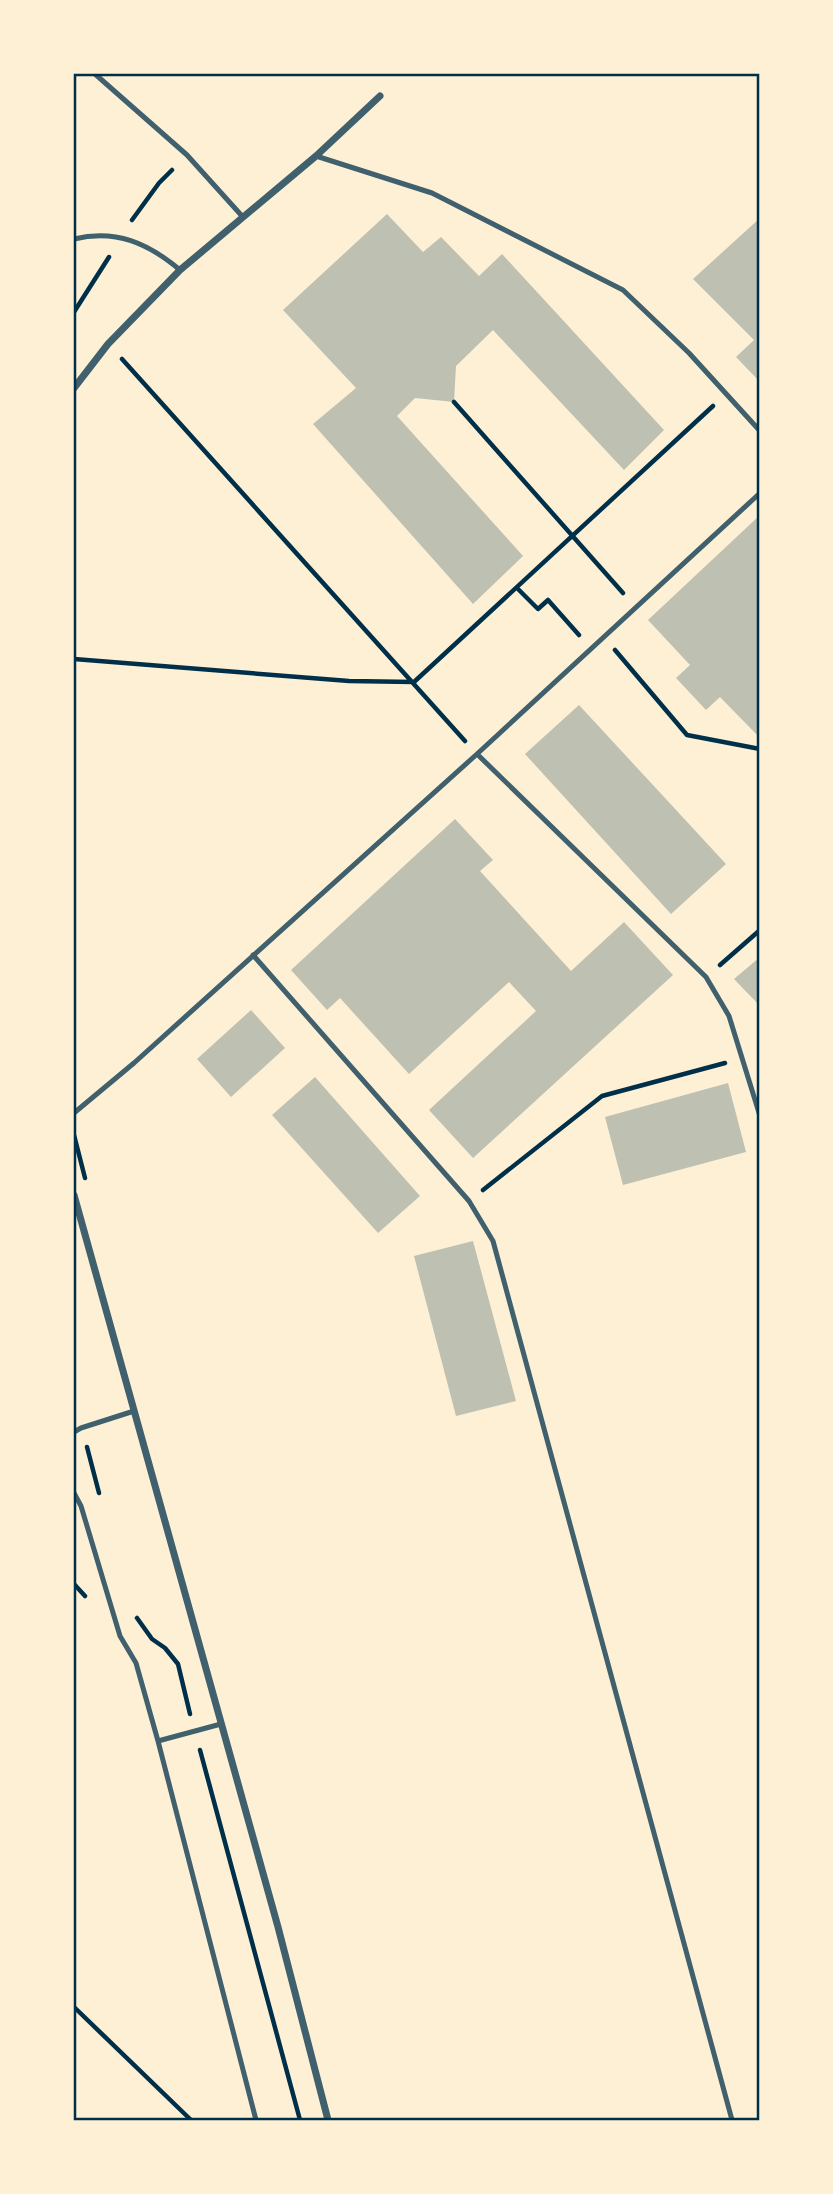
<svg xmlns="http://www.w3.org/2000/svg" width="833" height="2194" font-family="Barlow,sans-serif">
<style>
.building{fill:#bec0b2}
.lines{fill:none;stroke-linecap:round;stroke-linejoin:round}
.path{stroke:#003049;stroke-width:4.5}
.service{stroke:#3f606c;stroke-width:5}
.minor{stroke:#3f606c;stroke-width:7}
.neatline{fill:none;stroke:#003049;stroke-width:2.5}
</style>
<rect width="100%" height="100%" fill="#fdf0d5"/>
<path class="building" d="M387 214 423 252 441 237 479 276 502 254 664 430 624 470 493 330 456 366 454 402 415 398 397 416 523 556 473 604 313 424 356 388 283 310Z
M760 218V382L736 357 754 340 693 279Z
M760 515V738L720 697 706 710 676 678 690 665 648 620Z
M579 705 726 864 671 914 525 754Z
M455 819 493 860 480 871 571 971 624 922 673 975 473 1158 429 1110 536 1011 509 982 409 1074 340 998 327 1010 291 970Z
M760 957V1006L734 979Z
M251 1010 285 1048 231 1097 197 1059Z
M315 1077 420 1196 378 1233 272 1115Z
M728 1083 746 1152 623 1185 605 1117Z
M473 1241 516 1401 456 1416 414 1256Z"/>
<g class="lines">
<path class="path" d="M132 220 159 183 172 170
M74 312 109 257
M122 359 465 741
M454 402 623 593
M517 588 538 609 548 600 579 635
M615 650 687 735 760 749
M74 659 349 681 414 682 713 406
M720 965 760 930
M74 1135 85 1178
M483 1190 602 1096 725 1063
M87 1447 99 1493
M74 1584 85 1596
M137 1618 152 1639 165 1648 178 1664 190 1714
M200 1750 300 2120
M74 2007 191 2120"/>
<path class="service" d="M95 74 187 155 242 216
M316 156 432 193 623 290 689 353 760 431
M74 239C116 229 148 243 180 270
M477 754 706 977 729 1016 760 1116
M253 955 469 1201 493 1241 732 2120
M74 1113 134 1063 477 754 760 493
M74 1432 81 1428 134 1411
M74 1493 81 1506 120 1636 136 1663 158 1741
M221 1724 158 1741 256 2120"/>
<path class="minor" d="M74 388 108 344 180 270 316 156 380 96
M74 1195 278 1927 328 2120"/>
</g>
<rect width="833" height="2194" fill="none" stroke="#fdf0d5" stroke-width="150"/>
<rect x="75" y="75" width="683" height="2044" class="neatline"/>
</svg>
